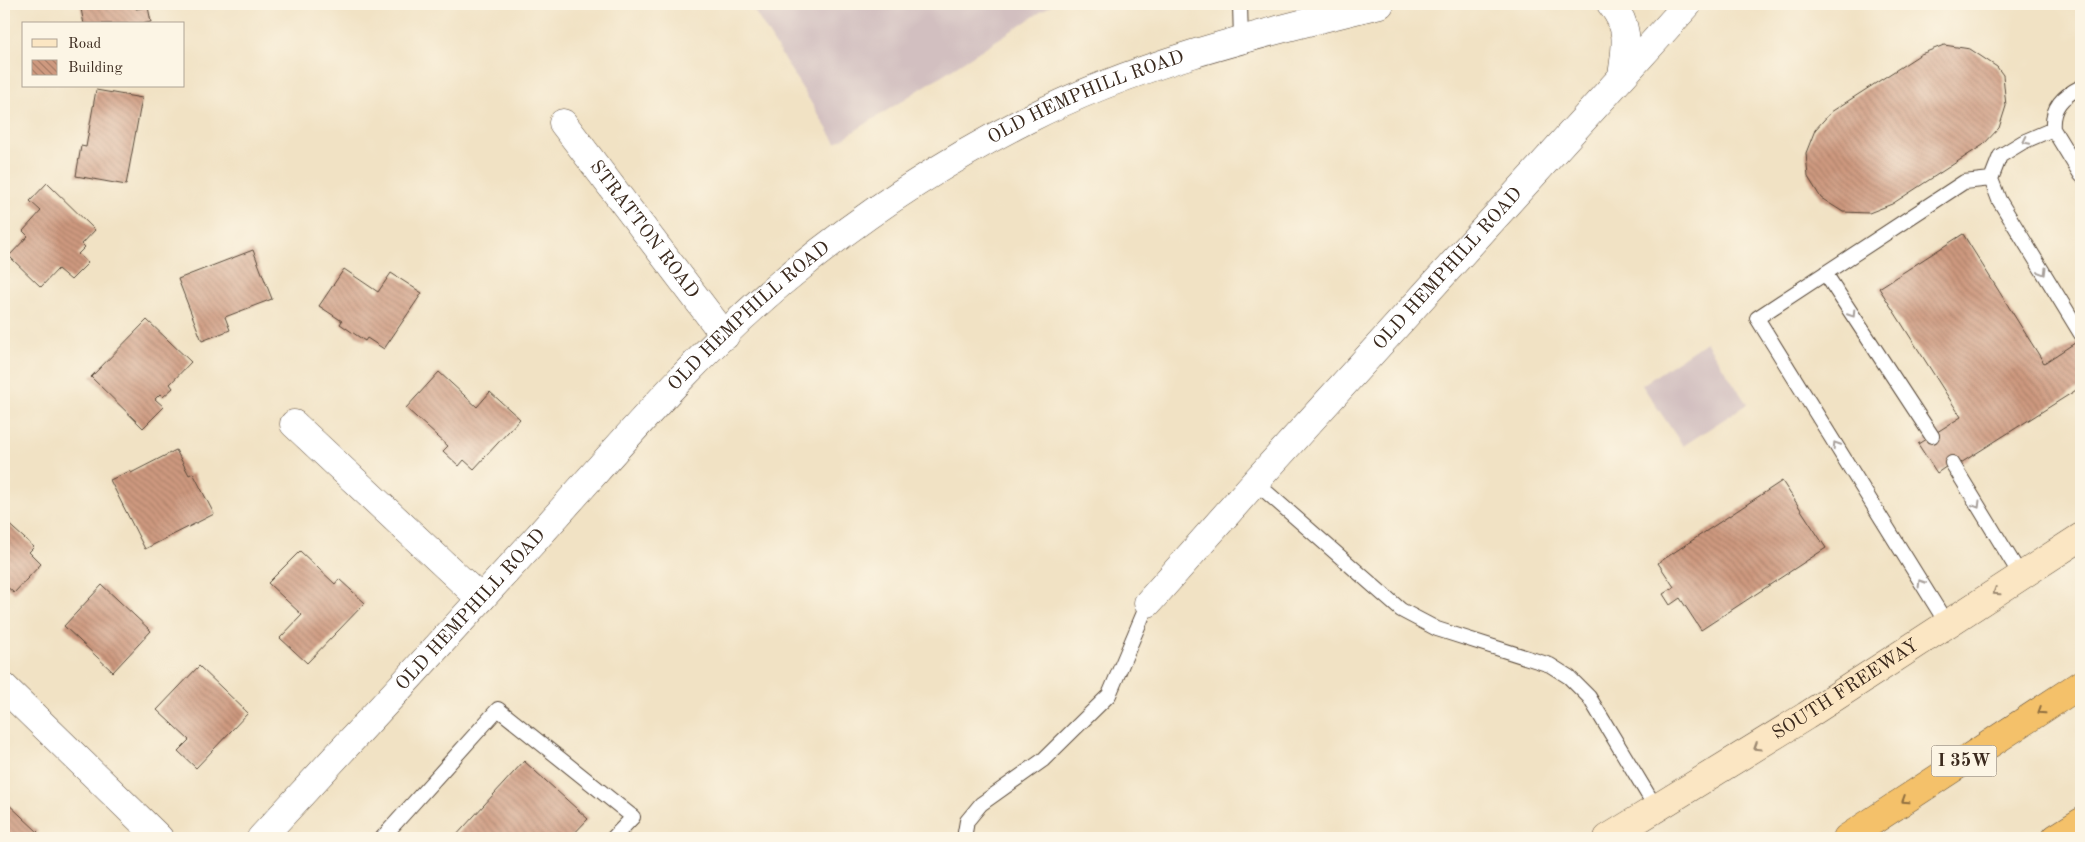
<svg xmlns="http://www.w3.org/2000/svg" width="2085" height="842" font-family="'Old Standard TT',serif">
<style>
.industrial{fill:#d2bfc0}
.building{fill:url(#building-back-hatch)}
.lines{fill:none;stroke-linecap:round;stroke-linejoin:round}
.service-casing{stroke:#564637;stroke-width:16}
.minor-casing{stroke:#564637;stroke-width:29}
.secondary-casing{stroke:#564637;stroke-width:29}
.motorway-casing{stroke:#564637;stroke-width:29}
.service{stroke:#fff;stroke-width:14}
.minor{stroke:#fff;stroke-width:28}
.secondary{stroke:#fbe6c3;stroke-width:28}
.motorway{stroke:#f4c16a;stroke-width:28}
.oneway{stroke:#a79f9a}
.oneway2{stroke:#9b8870}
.oneway3{stroke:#8e6e40}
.labels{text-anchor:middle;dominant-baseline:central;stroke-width:4;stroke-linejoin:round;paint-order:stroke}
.shield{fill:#fcf5e5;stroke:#75675a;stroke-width:1}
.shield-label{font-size:18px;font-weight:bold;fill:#3b2a1e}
.street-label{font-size:19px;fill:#3b2a1e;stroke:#fcf5e5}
</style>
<defs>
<pattern id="building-back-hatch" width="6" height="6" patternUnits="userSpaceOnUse" patternTransform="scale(1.25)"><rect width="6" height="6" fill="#ce997f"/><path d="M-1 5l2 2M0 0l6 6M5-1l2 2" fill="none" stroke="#a87d67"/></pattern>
</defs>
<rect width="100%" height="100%" fill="#fcf5e5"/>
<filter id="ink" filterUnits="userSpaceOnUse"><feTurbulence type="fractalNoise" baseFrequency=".02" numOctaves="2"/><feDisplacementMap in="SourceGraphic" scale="10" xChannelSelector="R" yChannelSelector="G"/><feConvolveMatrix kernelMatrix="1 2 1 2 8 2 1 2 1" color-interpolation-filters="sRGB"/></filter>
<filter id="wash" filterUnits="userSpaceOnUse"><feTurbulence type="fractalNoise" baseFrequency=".0096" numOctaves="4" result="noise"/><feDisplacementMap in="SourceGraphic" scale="20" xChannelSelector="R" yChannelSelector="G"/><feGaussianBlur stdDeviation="1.12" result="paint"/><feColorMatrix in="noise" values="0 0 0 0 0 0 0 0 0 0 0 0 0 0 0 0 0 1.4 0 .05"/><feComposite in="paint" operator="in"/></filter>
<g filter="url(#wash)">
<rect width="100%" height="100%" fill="#f1e2c4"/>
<path class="industrial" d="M750 4H1053L836 143Z
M1706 342 1747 404 1683 446 1642 385Z"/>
<g id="blocks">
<path class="building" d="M80 4H135L136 9 148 7 151 22 142 24H84Z
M1944 45 1970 49 1997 67 2003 75 2006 106 1999 128 1983 145 1892 204 1869 213 1843 212 1821 198 1808 177 1806 153 1815 130 1831 112 1921 54Z
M96 90 142 98 126 185 76 176 81 146 86 147Z
M47 183 95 230 82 244 85 247 78 254 88 263 71 280 58 269 41 287 9 256 28 236 23 231 41 211 30 201Z
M1963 234 2044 363 2081 339V387L1956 466 1953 462 1937 473 1918 444 1961 417 1879 288Z
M253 250 272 299 225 317 230 330 202 341 178 279Z
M344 269 378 292 391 273 422 293 384 349 367 338 365 341 340 324 342 321 319 306Z
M147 320 191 362 170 384 173 388 163 397 160 394 155 399 164 407 143 428 91 377Z
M439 372 477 407 490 392 520 419 474 469 464 460 459 466 443 451 448 446 406 408Z
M176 450 189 475 193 473 214 514 145 549 110 480 130 471 131 473Z
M1782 481 1826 548 1701 630 1680 598 1670 605 1663 594 1674 587 1658 563Z
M4 520 34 547 29 552 41 564 14 593 4 584Z
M300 551 335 584 339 579 365 603 307 663 280 638 302 615 268 583Z
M102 585 151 631 113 672 64 626Z
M199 666 248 713 196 768 178 751 189 740 157 710Z
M524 761 588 819 570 838H454Z
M4 800 38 832 32 838H4Z"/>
</g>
</g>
<g filter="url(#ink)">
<use href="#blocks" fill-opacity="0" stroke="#564637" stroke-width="1"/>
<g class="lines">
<g class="service-casing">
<path id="service" d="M1240 4 1241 40
M2053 129C2051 107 2063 96 2081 87
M2081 175 2053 129 2023 142 2000 156 1991 179 1999 200 2081 334
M1825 273 1932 436
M1952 463 2021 576
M1255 482 1401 610 1437 629 1550 665 1569 677 1589 697 1656 808
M1947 624 1757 318 1964 182 1991 179
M382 838 498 709 633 817 613 838
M964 838 967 821 981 804 1043 760 1109 695 1148 603"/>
</g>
<g class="minor-casing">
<g id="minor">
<path d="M1611 4C1631 28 1626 47 1622 76"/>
<path id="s1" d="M563 123 725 336"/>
<path d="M294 424 481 599"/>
<path id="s2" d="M1148 603 1255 482 1688 4"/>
<path d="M4 687 159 838"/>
<path id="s3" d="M261 838C352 740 443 641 533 542 613 454 690 360 781 283 857 219 938 165 1026 120 1137 63 1259 34 1380 4"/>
</g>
</g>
<g class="secondary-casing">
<g id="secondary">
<path id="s4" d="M1608 838 1806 716 2081 537"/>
</g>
</g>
<g class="motorway-casing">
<path id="motorway" d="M1847 838 2081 684
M2056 838 2081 822"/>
</g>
<use href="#service" class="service"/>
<use href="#minor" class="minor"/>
<use href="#secondary" class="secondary"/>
<use href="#motorway" class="motorway"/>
</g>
<defs><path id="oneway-chevron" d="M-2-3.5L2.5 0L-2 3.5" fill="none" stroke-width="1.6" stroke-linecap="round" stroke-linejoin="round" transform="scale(1.25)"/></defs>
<g class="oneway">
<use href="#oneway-chevron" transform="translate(2026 141) rotate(154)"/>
<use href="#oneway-chevron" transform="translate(2043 272) rotate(59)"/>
<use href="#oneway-chevron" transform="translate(1852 314) rotate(57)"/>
<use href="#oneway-chevron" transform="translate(1836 445) rotate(-122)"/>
<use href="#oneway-chevron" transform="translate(1977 505) rotate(59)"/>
<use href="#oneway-chevron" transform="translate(1921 583) rotate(-122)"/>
</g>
<g class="oneway2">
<use href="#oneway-chevron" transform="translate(1996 592) rotate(147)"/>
<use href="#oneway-chevron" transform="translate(1757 747) rotate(148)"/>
</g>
<g class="oneway3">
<use href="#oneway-chevron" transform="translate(2041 711) rotate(147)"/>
<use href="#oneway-chevron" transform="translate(1905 800) rotate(147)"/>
</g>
</g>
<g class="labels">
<rect class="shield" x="1931.5" y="745.5" width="65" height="31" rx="4"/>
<g class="shield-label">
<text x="1964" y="761">I 35W</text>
</g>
<g class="street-label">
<text stroke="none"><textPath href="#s3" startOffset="1120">OLD HEMPHILL ROAD</textPath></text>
<text stroke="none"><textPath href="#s1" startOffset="134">STRATTON ROAD</textPath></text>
<text stroke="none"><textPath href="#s2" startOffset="449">OLD HEMPHILL ROAD</textPath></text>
<text stroke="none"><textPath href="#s3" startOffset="715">OLD HEMPHILL ROAD</textPath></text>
<text stroke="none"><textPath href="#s3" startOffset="310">OLD HEMPHILL ROAD</textPath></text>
<text stroke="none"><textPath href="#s4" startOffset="280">SOUTH FREEWAY</textPath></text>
</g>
</g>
<rect width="2085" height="842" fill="none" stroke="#fcf5e5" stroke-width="20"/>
<rect x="22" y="22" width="162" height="65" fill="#fcf5e5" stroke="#afa495"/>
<rect x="32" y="39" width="25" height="8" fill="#fbe6c3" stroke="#afa495"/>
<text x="68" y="48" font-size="15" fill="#3b2a1e">Road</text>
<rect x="32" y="60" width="25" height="15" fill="url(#building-back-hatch)" stroke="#afa495"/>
<text x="68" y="72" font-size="15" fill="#3b2a1e">Building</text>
</svg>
